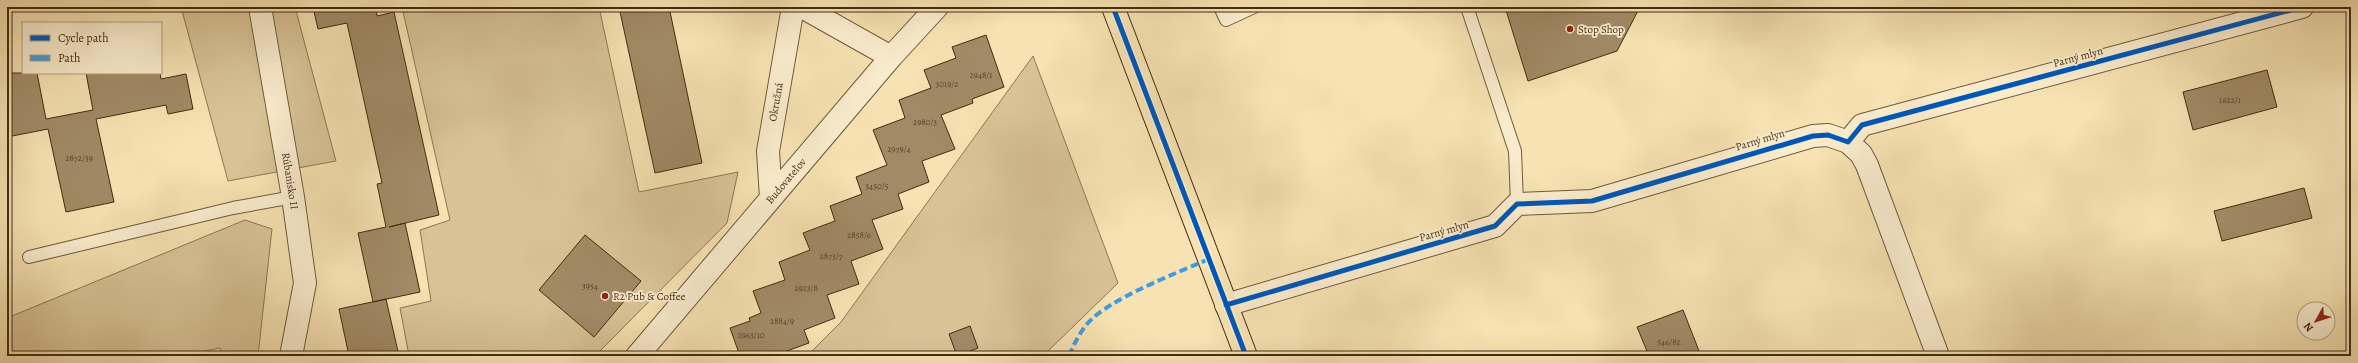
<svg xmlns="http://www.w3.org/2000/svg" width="2358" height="363" font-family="Alegreya,serif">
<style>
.green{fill:#d8c397;stroke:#8e7755}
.building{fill:#a18a66;stroke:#442b13}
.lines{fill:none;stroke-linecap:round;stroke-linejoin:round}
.service-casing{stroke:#70593b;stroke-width:14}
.minor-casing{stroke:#70593b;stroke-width:24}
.primary-casing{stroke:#442b13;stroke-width:24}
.service{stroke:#f9eccd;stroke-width:12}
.minor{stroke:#f9eccd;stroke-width:22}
.primary{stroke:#f6e2b2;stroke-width:22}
.quiet{stroke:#409cde;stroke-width:4;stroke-dasharray:8 4;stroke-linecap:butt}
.cycleway-casing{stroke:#f9eccd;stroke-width:8}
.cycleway{stroke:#0057b8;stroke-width:5}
.poi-dot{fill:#8f2418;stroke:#f9eccd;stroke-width:1.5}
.labels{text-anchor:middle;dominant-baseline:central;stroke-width:3.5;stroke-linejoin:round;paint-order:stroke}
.number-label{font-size:9px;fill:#5b4328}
.poi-label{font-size:11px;fill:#442b13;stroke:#f9eccd;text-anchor:start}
.street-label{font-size:11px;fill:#442b13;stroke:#f9eccd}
</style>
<rect width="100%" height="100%" fill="#f6e2b2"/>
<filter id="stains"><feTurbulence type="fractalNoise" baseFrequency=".005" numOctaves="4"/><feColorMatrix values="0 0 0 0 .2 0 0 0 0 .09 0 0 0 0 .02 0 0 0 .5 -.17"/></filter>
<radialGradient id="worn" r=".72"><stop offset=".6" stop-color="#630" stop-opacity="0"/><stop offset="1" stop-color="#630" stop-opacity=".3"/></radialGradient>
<path class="green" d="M181 7H295L336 161 228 181Z
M402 7H599L639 192 738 172 727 223 595 356H409L400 308 431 301 420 230 450 220Z
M1033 56 1118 283 1043 356H807L841 322Z
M245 220 272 229 258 356H222L220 348 181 356H7V318Z"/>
<path class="building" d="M313 7H376L377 16 394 12 439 215 389 227 405 223 420 292 373 302 358 233 386 227 377 184 382 183 347 23 318 29Z
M619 7H669L702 163 655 173Z
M1505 7H1640L1617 51 1528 81Z
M986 35 1004 87 972 99 973 103 941 115 955 149 922 161 929 182 898 194 903 209 872 220 883 249 851 261 859 284 827 295 835 318 804 330 809 343 773 356H740L730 328 750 321 749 318 761 313 753 291 785 280 779 262 810 250 803 233 835 221 830 206 862 194 856 177 887 165 873 130 905 118 899 100 931 88 924 70 956 58 952 47Z
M2267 70 2277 107 2193 130 2183 92Z
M7 73H37L46 119 93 110 86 73H160L161 79 186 74 193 109 168 114 166 105 96 119 114 202 66 212 48 129 7 137Z
M2304 188 2312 218 2222 241 2214 211Z
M585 235 641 281 594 337 539 290Z
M386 299 399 356H349L339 309Z
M1683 310 1701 356H1649L1637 327Z
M970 326 978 348 957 356 949 334Z"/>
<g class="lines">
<g class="service-casing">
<path id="service" d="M1220 7 1226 20 1254 7
M1467 7 1515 151 1517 204
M29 257 233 208 293 197"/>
</g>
<g class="minor-casing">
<path id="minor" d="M260 7 293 197 305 283 291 356
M802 7 891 57
M1848 142 1861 154 1867 165 1938 356
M771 198 768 151 793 7
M1226 305 1495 226 1517 204 1592 201 1813 136 1828 135 1848 142 1862 125 2302 7
M637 356 891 57 937 7"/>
</g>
<g class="primary-casing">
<path id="primary" d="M1113 7 1246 356"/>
</g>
<use href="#service" class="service"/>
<use href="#minor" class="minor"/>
<use href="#primary" class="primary"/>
<path class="quiet" d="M1069 356C1074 344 1079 334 1087 324 1108 299 1177 273 1209 259"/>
<g class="cycleway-casing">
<path id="cycleway" d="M1113 7 1246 356
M1226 305 1495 226 1517 204 1592 201 1813 136 1828 135 1848 142 1862 125 2302 7"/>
</g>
<use href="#cycleway" class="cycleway"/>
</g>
<g class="poi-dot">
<circle cx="1570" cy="29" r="4"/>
<circle cx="605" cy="296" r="4"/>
</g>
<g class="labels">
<g class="number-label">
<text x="981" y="75">2948/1</text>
<text x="947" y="84">3019/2</text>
<text x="2230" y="100">1622/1</text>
<text x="925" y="122">2980/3</text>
<text x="899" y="149">2979/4</text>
<text x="79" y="158">2872/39</text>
<text x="877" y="186">3450/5</text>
<text x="859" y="235">2858/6</text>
<text x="831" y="256">2873/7</text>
<text x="590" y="286">3954</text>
<text x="806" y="288">2923/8</text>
<text x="782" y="321">2884/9</text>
<text x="751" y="335">2963/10</text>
<text x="1669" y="342">546/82</text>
</g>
<g class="poi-label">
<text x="1578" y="29">Stop Shop</text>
<text x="613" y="296">R2 Pub &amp; Coffee</text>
</g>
<g class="street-label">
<text transform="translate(2078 57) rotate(-15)">Parný mlyn</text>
<text transform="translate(776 102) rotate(-80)">Okružná</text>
<text transform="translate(1760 140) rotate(-17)">Parný mlyn</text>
<text transform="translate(290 181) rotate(81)">Rúbanisko II</text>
<text transform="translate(786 181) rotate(-50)">Budovateľov</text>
<text transform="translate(1444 231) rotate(-16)">Parný mlyn</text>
</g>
</g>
<rect width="2358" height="363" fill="none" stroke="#f6e2b2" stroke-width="24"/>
<rect x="8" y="8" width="2342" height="347" fill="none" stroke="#442b13" stroke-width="2"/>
<rect x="12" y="12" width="2334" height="339" fill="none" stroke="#442b13"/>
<rect x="22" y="22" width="140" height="52" fill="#f9eccd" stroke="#b19f83"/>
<rect x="30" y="35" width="20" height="6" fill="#0057b8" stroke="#b19f83"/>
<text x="58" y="42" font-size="12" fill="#442b13">Cycle path</text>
<rect x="30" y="55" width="20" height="6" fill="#409cde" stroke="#b19f83"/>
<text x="58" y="62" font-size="12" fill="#442b13">Path</text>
<g transform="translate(2316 321) rotate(231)"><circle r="19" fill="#f9eccd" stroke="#b19f83"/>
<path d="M0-3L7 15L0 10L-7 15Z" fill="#8f2418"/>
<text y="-6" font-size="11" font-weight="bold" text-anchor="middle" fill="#442b13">N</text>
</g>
<rect width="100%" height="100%" filter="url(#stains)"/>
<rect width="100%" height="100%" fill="url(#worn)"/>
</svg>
